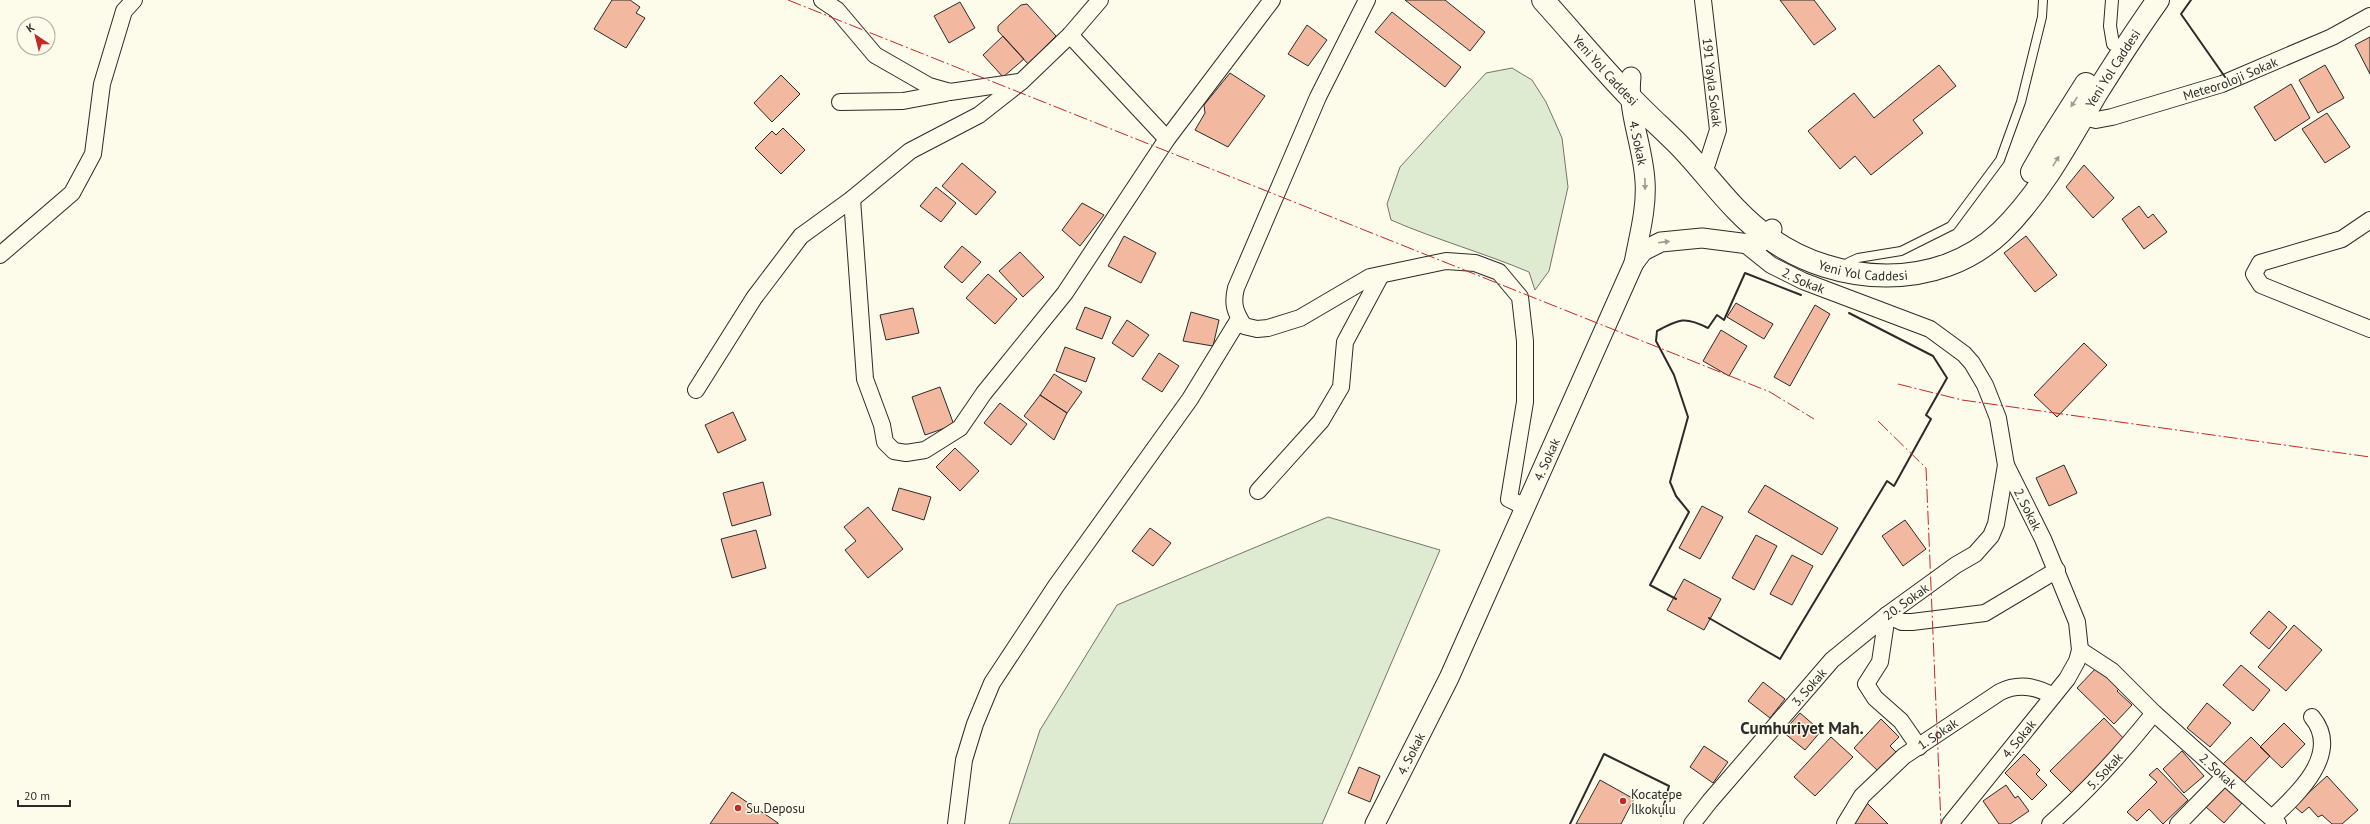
<svg xmlns="http://www.w3.org/2000/svg" width="2370" height="824" font-family="'PT Sans',sans-serif">
<style>
.green{fill:#deebd1;stroke:#74746e}
.building{fill:#f2b8a0;stroke:#2b2b2b}
.lines{fill:none;stroke-linecap:round;stroke-linejoin:round}
.service-casing{stroke:#2b2b2b;stroke-width:10}
.pedestrian-casing{stroke:#2b2b2b;stroke-width:14}
.minor-casing{stroke:#2b2b2b;stroke-width:18}
.tertiary-casing{stroke:#2b2b2b;stroke-width:21}
.secondary-casing{stroke:#2b2b2b;stroke-width:24}
.service{stroke:#fdfbea;stroke-width:8}
.pedestrian{stroke:#fdfbea;stroke-width:12}
.minor{stroke:#fdfbea;stroke-width:16}
.tertiary{stroke:#fdfbea;stroke-width:19}
.secondary{stroke:#fdfbea;stroke-width:22}
.wall{stroke:#2b2b2b;stroke-width:2}
.power{stroke:#c62828;stroke-width:1;stroke-dasharray:14 3 2 3;stroke-linecap:butt}
.oneway{fill:#9e9d94}
.poi-dot{fill:#c62828;stroke:#fdfbea;stroke-width:1.5}
.labels{text-anchor:middle;dominant-baseline:central;stroke-width:3;stroke-linejoin:round;paint-order:stroke}
.street-label{font-size:13px;fill:#2b2b2b;stroke:#fdfbea}
.poi-label{font-size:13px;fill:#2b2b2b;stroke:#fdfbea;text-anchor:start}
.district-label{font-size:17px;font-weight:bold;fill:#2b2b2b;stroke:#fdfbea}
</style>
<rect width="100%" height="100%" fill="#fdfbea"/>
<path class="green" d="M1512 68 1532 80 1546 102 1562 138 1568 187 1549 271 1535 290 1529 272C1484 253 1437 240 1391 220L1387 204 1400 167 1486 73Z
M1328 517 1440 550 1322 824H1009L1040 730 1117 605Z"/>
<path class="building" d="M612 0H630L640 7 636 13 645 18 626 48 594 29Z
M1405 0H1445L1485 32 1470 51Z
M1780 0H1814L1836 29 1814 45Z
M960 2 975 28 949 43 934 16Z
M1027 4 1056 36 1028 64 998 31V26L1021 5Z
M1392 12 1461 67 1445 87 1375 32Z
M1307 25 1327 40 1308 66 1288 54Z
M1003 36 1024 59 1003 77 983 55Z
M2370 37V74L2355 45Z
M1939 65 1956 86 1913 120 1923 133 1871 175 1855 156 1840 169 1808 131 1854 93 1874 118Z
M2325 65 2344 98 2318 113 2299 80Z
M1230 73 1265 96 1228 147 1195 130 1205 113 1204 105Z
M781 75 800 94 772 122 754 103Z
M2291 84 2310 118 2275 141 2254 107Z
M2327 113 2350 147 2325 163 2302 129Z
M783 128 805 150 781 174 755 148 772 131 776 135Z
M962 163 996 192 976 215 942 186Z
M2084 165 2114 198 2093 218 2066 187Z
M936 187 956 203 941 222 920 206Z
M1082 203 1104 215 1080 246 1062 230Z
M2139 206 2148 218 2153 214 2167 232 2144 249 2122 219Z
M1124 236 1156 253 1141 283 1108 266Z
M2026 236 2057 275 2035 292 2004 253Z
M962 246 981 262 962 283 944 267Z
M1020 252 1044 277 1023 297 999 271Z
M988 274 1017 299 995 324 966 298Z
M1736 303 1773 324 1764 339 1727 317Z
M1815 305 1830 314 1790 386 1774 377Z
M1085 307 1111 317 1102 339 1076 329Z
M913 308 919 333 886 340 880 315Z
M1191 312 1219 320 1213 346 1183 341Z
M1127 320 1149 335 1133 357 1112 343Z
M1721 330 1747 346 1729 376 1703 361Z
M2084 343 2107 365 2057 417 2034 395Z
M1065 347 1095 358 1086 382 1056 371Z
M1159 353 1179 366 1162 392 1142 379Z
M1054 374 1082 392 1067 413 1040 395Z
M940 387 954 425 925 435 912 397Z
M1040 395 1067 413 1054 440 1024 416Z
M1000 403 1027 424 1011 445 984 423Z
M733 412 746 440 718 453 705 425Z
M955 448 979 471 960 491 936 467Z
M2064 465 2077 493 2049 506 2036 478Z
M763 482 771 515 732 526 723 493Z
M1765 485 1838 528 1822 555 1748 512Z
M899 488 931 497 924 520 892 510Z
M1702 506 1723 517 1700 559 1679 548Z
M868 507 903 549 868 578 845 550 856 541 844 527Z
M1905 520 1926 549 1903 566 1882 536Z
M1150 528 1171 543 1153 566 1132 551Z
M756 530 766 568 732 578 721 539Z
M1756 535 1777 546 1754 590 1732 578Z
M1792 555 1813 566 1792 605 1770 594Z
M1684 579 1721 599 1704 630 1667 610Z
M2269 611 2287 627 2269 649 2250 633Z
M2294 625 2322 650 2286 691 2258 667Z
M2241 665 2270 690 2253 711 2223 685Z
M2097 667 2119 689 2117 691 2132 705 2114 724 2077 688Z
M1763 682 1785 699 1770 718 1748 701Z
M2207 703 2231 723 2210 747 2187 728Z
M1800 713 1821 731 1805 750 1783 732Z
M2104 718 2128 743 2074 795 2050 771Z
M1881 719 1899 737 1890 746 1897 753 1879 772 1854 748Z
M2284 723 2305 744 2282 768 2260 747Z
M1831 737 1853 757 1815 796 1794 777Z
M2251 737 2270 756 2243 784 2223 764Z
M1704 746 1728 762 1713 783 1690 767Z
M2182 751 2204 776 2184 793 2163 769Z
M2024 754 2040 770 2036 774 2047 785 2032 800 2005 773Z
M1359 767 1380 776 1370 802 1348 793Z
M2157 768 2188 800 2163 824 2149 809 2137 821 2127 812 2157 782 2149 775Z
M2327 776 2358 810 2342 824H2332L2322 815 2318 817 2309 807 2302 813 2294 806Z
M1600 780 1634 799 1621 824H1576Z
M2006 785 2015 798 2018 796 2029 811 2010 824H1999L1983 801Z
M2224 786 2242 803 2224 823 2206 807Z
M732 792 778 823V824H710Z
M1864 800 1888 824H1852Z"/>
<g class="lines">
<g class="service-casing">
<path id="service" d="M1849 262 1858 258 1901 251 1951 226 2000 160 2021 102 2042 17 2043 0"/>
</g>
<g class="pedestrian-casing">
<path id="pedestrian" d="M2112 0 2110 26 2113 44"/>
</g>
<g class="minor-casing">
<g id="minor">
<path d="M822 0 837 10 875 55 929 86 950 92 1019 82"/>
<path d="M1367 0 1318 97 1236 288C1232 304 1235 312 1244 326L1257 329 1268 328 1300 318 1370 277 1446 261 1475 263 1499 272 1520 297 1525 341V402L1509 499 1525 507"/>
<path id="s1" d="M1703 0 1718 130 1707 164"/>
<path d="M1070 35 1167 139"/>
<path d="M840 102 903 101 946 93"/>
<path id="s2" d="M2083 117 2096 120 2112 117 2222 84 2332 37 2370 16"/>
<path d="M852 199 865 379 882 425 885 442 894 451 906 453 925 450 960 428 984 393 1065 293 1167 139 1272 0"/>
<path d="M2370 220 2342 239 2260 263 2254 274 2261 285 2370 329"/>
<path id="s3" d="M1746 245 1771 265 1803 281 1930 329 1964 354 1972 363 1985 385 1998 418 2006 465 2043 539 2077 622 2080 650 2077 661 2067 679 1950 824"/>
<path d="M0 255 72 193 93 154 102 84 124 11 134 0"/>
<path d="M696 390 754 298 801 236 852 199 910 151 979 115 1021 82 1070 35 1100 0"/>
<path d="M1258 491 1321 421 1341 387 1345 342 1381 275"/>
<path d="M1887 615 1902 622H1912L1985 613 2057 570"/>
<path d="M1887 615 1880 662 1866 684 1875 698 1901 721 1919 747"/>
<path id="s4" d="M2080 650 2112 671 2154 713 2278 824"/>
<path d="M2272 818C2298 794 2342 753 2312 717"/>
<path d="M956 824 964 760 975 724 992 683 1056 586 1190 399 1239 319"/>
<path id="s5" d="M1692 824 1710 801 1832 660 1887 615 1956 565 1975 554 1991 536 1996 524 2006 465"/>
<path id="s6" d="M1845 824 1862 796 1904 756 2000 692C2018 683 2036 686 2053 696"/>
<path id="s7" d="M2050 824C2089 790 2122 753 2154 713"/>
<path d="M2178 824 2224 777"/>
</g>
</g>
<g class="tertiary-casing">
<g id="tertiary">
<path d="M1634 263 1643 251 1661 242 1702 238 1757 245 1768 237 1772 229"/>
<path id="s8" d="M1375 824 1449 678 1634 263C1639 236 1647 208 1645 181 1643 145 1627 113 1631 77"/>
</g>
</g>
<g class="secondary-casing">
<g id="secondary">
<path id="s9" d="M1543 0C1572 32 1600 66 1630 97 1645 113 1663 129 1679 145 1709 176 1733 213 1769 238 1836 286 1938 292 2001 232 2041 193 2068 142 2096 94 2116 62 2136 31 2158 0"/>
<path d="M2032 172 2048 144 2086 84"/>
</g>
</g>
<use href="#service" class="service"/>
<use href="#pedestrian" class="pedestrian"/>
<use href="#minor" class="minor"/>
<use href="#tertiary" class="tertiary"/>
<use href="#secondary" class="secondary"/>
<path class="wall" d="M2191 0 2181 14 2225 77
M1676 599 1650 585 1689 512 1676 496 1670 482 1688 417 1674 375 1656 341 1657 331C1679 319 1685 316 1708 328L1717 315 1724 320 1745 273 1801 295
M1709 618 1780 659 1887 481 1894 486 1931 419 1926 415 1947 378 1933 356 1849 313
M1570 824 1604 754 1669 786 1661 816"/>
<path class="power" d="M788 0 1770 392 1814 419
M1898 384 1962 400 2370 457
M1878 421 1926 468 1941 824"/>
</g>
<defs><path id="oneway-solid" d="M-6-.8H1V-3.2L6.5 0L1 3.2V.8H-6Z"/></defs>
<g class="oneway">
<use href="#oneway-solid" transform="translate(2074 102) rotate(123)"/>
<use href="#oneway-solid" transform="translate(2056 161) rotate(-59)"/>
<use href="#oneway-solid" transform="translate(1645 184) rotate(89)"/>
<use href="#oneway-solid" transform="translate(1664 242) rotate(-7)"/>
</g>
<g class="poi-dot">
<circle cx="1623" cy="801" r="4"/>
<circle cx="738" cy="808" r="4"/>
</g>
<g class="labels">
<g class="street-label">
<text stroke="none"><textPath href="#s9" startOffset="778">Yeni Yol Caddesi</textPath></text>
<text stroke="none"><textPath href="#s9" startOffset="94">Yeni Yol Caddesi</textPath></text>
<text stroke="none"><textPath href="#s2" startOffset="154">Meteoroloji Sokak</textPath></text>
<text stroke="none"><textPath href="#s1" startOffset="83">191 Yayla Sokak</textPath></text>
<text transform="translate(1638 143) rotate(78)">4. Sokak</text>
<text stroke="none"><textPath href="#s9" startOffset="430">Yeni Yol Caddesi</textPath></text>
<text stroke="none"><textPath href="#s3" startOffset="68">2. Sokak</textPath></text>
<text stroke="none"><textPath href="#s8" startOffset="403">4. Sokak</textPath></text>
<text stroke="none"><textPath href="#s3" startOffset="416">2. Sokak</textPath></text>
<text stroke="none"><textPath href="#s5" startOffset="310">20. Sokak</textPath></text>
<text stroke="none"><textPath href="#s5" startOffset="180">3. Sokak</textPath></text>
<text stroke="none"><textPath href="#s6" startOffset="131">1. Sokak</textPath></text>
<text transform="translate(2019 739) rotate(-51)">4. Sokak</text>
<text stroke="none"><textPath href="#s8" startOffset="79">4. Sokak</textPath></text>
<text stroke="none"><textPath href="#s7" startOffset="76">5. Sokak</textPath></text>
<text stroke="none"><textPath href="#s4" startOffset="184">2. Sokak</textPath></text>
</g>
<g class="poi-label">
<text x="1631" y="794">Kocatepe<tspan x="1631" dy="15">İlkokulu</tspan></text>
<text x="746" y="808">Su Deposu</text>
</g>
<g class="district-label">
<text x="1802" y="728">Cumhuriyet Mah.</text>
</g>
</g>
<g transform="translate(36 36) rotate(325)"><circle r="19" fill="#fdfbea" stroke="#a9a89e"/>
<path d="M0-3L7 15L0 10L-7 15Z" fill="#c62828"/>
<text y="-6" font-size="11" font-weight="bold" text-anchor="middle" fill="#2b2b2b">K</text>
</g>
<path d="M18 800v6h52v-6" fill="none" stroke="#2b2b2b" stroke-width="2"/>
<text x="24" y="800" font-size="12" fill="#2b2b2b" stroke="#fdfbea" stroke-width="3" paint-order="stroke">20 m</text>
</svg>
